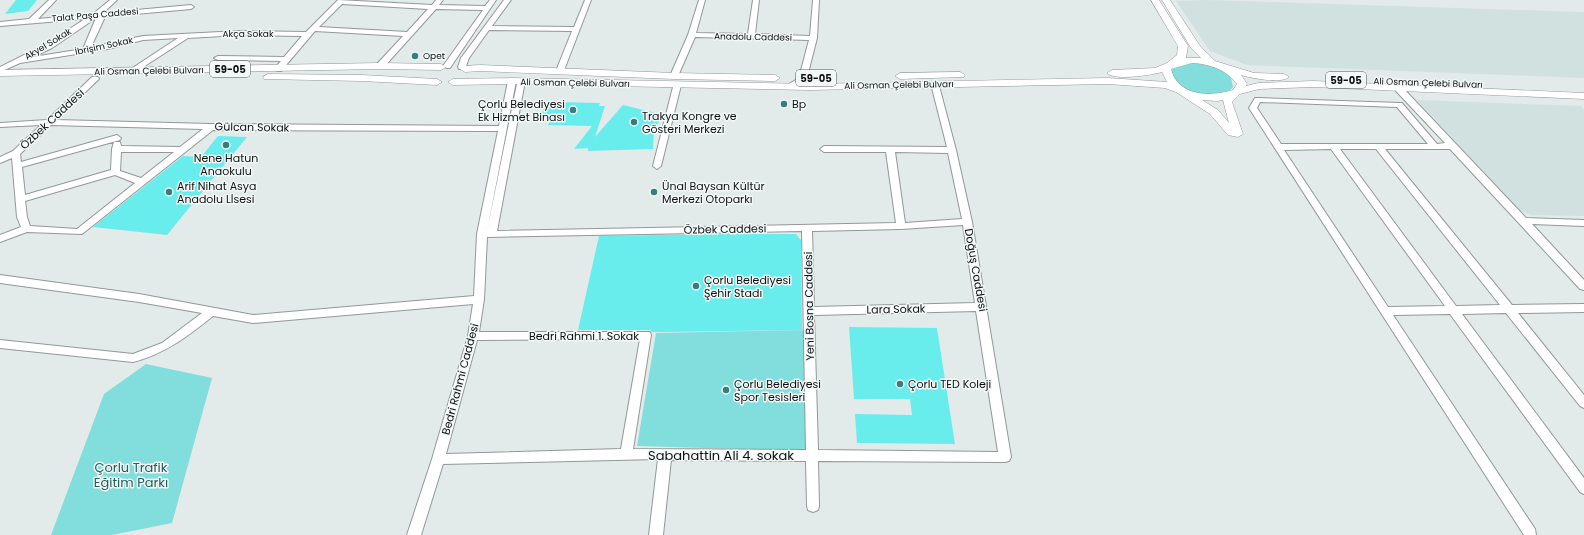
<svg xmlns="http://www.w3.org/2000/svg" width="1584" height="535" font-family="Poppins,sans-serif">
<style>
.built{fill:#d1e1e0}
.green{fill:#81dedc}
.building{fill:#68edec}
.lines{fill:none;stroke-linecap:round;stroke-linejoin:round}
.minor-casing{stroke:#929898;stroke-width:2}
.major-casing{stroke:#929898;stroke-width:1}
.minor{fill:#fff;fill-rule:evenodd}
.major{fill:#fff;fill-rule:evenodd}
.poi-dot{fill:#367e7e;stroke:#f1f8f7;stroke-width:1.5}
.labels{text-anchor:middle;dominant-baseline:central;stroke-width:3;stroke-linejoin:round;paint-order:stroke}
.far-street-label{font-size:9px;fill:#0f1111;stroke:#f1f8f7}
.far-poi-label{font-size:9px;fill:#0f1111;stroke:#f1f8f7;text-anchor:start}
.shield{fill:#f1f8f7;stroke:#535656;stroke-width:1}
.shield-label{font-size:10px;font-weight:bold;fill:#0f1111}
.poi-label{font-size:11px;fill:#0f1111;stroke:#f1f8f7;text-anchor:start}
.street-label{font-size:11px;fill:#0f1111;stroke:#f1f8f7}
.near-street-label{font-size:13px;fill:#0f1111;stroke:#f1f8f7}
.near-park-label{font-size:13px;fill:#245d5c;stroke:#f1f8f7}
</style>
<rect width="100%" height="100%" fill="#e3eaea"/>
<path class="built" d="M1206 0 1584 12V78L1247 65 1210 51 1176 1Z
M1417 100 1581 106 1584 109V216L1532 215 1519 210Z"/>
<path class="green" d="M1191 63C1206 65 1220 66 1231 78L1233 87C1225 98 1200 95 1188 90 1184 88 1179 85 1175 82L1171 70 1173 67Z
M805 330V451L637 446 656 333Z
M146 364 212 378 172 523 112 535H51L104 394Z"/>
<path class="building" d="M16 0H37L28 11 5 14Z
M555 102 600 103 599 106H605L595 137 623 105 664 115 654 129 653 149 588 151V148L574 149 592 126 548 125 551 118H548V115H541L546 104H554Z
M218 136 247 137 167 235 93 227 183 156 201 157Z
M725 234H796L801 240 802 330 664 332H652L650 330H578L599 236Z
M849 327 937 328 955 444 857 443 855 414 912 415 910 399H854Z"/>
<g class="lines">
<g class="minor-casing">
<path id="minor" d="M49 0H56L38 19 93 14 110 0H117L103 13 191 5 194 7 191 9 102 17 104 19 91 47 143 36 240 31 306 32 338 0 432 5 436 0H443L439 5 485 6 490 0H496L450 68H447L443 66 483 10 436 9 383 68H380L376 66 377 64 403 36 315 31 281 71H278L274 69 281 61 218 60 214 58 218 56 284 57 302 36 240 35 188 38 134 73H131V69L178 38 143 40 108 49 20 63 0 72V67L46 44 85 19 0 26V22L29 19ZM342 4 428 9 407 32 319 27ZM96 18 83 49 33 57 52 48Z
M504 0H511L492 26 574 27 585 0H591L563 73H557L556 71 572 31 489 30 469 58 465 69H459L458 67 461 58Z
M699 0H705L696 33 748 34 753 0H759L755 34 810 36 813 0H819L817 38 806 81 788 89 784 87 799 78 809 40 695 37 678 76 674 78H671L670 76 688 35Z
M92 77H98L99 79 56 120 211 124 499 126 508 81 509 79H515L516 81 487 231 518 79H524L525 81 497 231 896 223 886 152H824L820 149 824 146 947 147 931 84 935 82H938L956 150 972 222 1011 457 1009 461 1005 462 818 461 819 506 818 510 813 512 808 510 807 506 806 461 671 460 663 535H649L658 459 443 464 421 535H407L432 459 468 336 473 304 253 323 213 316C188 336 165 354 133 362L0 348V340L133 354 162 343 202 313 139 302 0 283V275L139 294 253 315 474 296 477 234 498 131 213 130 82 234 27 232 0 242V235L21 227 17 217 12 158 0 163V157L13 151 41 125 0 127V123L47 120ZM51 125 203 129 180 147 121 146 120 142H114L112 149 111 170 25 195 22 167 120 140 121 138 117 135 21 162 20 154ZM121 152H174L141 178 120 171ZM895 152 948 153 962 219 905 223ZM115 175 135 183 77 229 30 226 27 217 25 201ZM963 225 975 303 814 307 812 231 901 229ZM802 231 806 450 633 449 651 335 650 332H479L484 299 487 237ZM976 311 998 452 818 450 814 315ZM640 339 621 449 446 454 477 340Z
M674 83H677L681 85 661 166 657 169 653 166Z
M1396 87H1402L1526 218 1584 220V226L1532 224 1584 280V290L1580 289 1450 149H1385L1512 305 1584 304V312L1518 313 1584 395V408L1580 406 1506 313 1462 314 1584 478V494L1580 492 1450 314 1393 315 1535 529 1536 535H1524L1249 108 1255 98H1258L1399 103H1402L1437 144 1445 143 1396 91ZM1260 102 1397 107 1428 144H1281L1257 108ZM1331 149 1445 306 1388 307 1284 150ZM1340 149H1376L1500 305 1456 306Z"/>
</g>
<g class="major-casing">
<path id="major" d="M1151 0H1159L1188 46 1186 58H1201L1191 48 1162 0H1170L1200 46 1215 61 1254 73 1284 74 1289 77C1282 84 1250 78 1241 75L1247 84 1246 86 1258 83 1313 81 1584 93V99L1313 87 1259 89 1240 94 1232 102 1243 134 1238 137 1228 135 1210 114 1176 92 1165 88 1108 84 810 90 512 84 453 85 448 82 453 79 512 78 810 84 1108 78 1167 82 1162 72C1152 75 1114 81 1107 73L1112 70 1155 68 1167 63 1177 55 1178 46ZM1192 63C1209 64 1226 69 1237 84L1233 90C1211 97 1178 97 1171 69ZM1202 100 1217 101 1223 100 1229 123 1218 110Z
M380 63 441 64 446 67 441 70 380 69 0 76V70Z
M480 65 674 73 775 75 780 78 775 81 674 79 480 71 465 72 460 69 465 66Z
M960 72 965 75 964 77 900 79 895 76 900 73Z
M268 74 362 75 437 79 442 82 437 85 362 81 264 79 263 77Z"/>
</g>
<use href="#minor" class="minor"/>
<use href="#major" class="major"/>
</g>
<g class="poi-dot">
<circle cx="415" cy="56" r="4"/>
<circle cx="784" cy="104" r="4"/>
<circle cx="573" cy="110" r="4"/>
<circle cx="634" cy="122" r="4"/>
<circle cx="226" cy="145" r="4"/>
<circle cx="169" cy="192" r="4"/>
<circle cx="654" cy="192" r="4"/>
<circle cx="696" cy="286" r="4"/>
<circle cx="900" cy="384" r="4"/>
<circle cx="726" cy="390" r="4"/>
</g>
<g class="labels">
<g class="far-street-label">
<text transform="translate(95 15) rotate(-5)">Talat Paşa Caddesi</text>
<text x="248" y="34">Akça Sokak</text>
<text transform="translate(753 37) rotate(1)">Anadolu Caddesi</text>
<text transform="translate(48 44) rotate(-31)">Akyel Sokak</text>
<text transform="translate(104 46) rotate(-12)">İbrişim Sokak</text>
<text transform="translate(149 71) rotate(-1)">Ali Osman Çelebi Bulvarı</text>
<text transform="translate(575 83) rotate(1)">Ali Osman Çelebi Bulvarı</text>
<text transform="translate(1428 83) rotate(2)">Ali Osman Çelebi Bulvarı</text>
<text transform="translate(899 85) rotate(-1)">Ali Osman Çelebi Bulvarı</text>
</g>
<g class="far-poi-label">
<text x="423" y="56">Opet</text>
</g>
<g class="shield">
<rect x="210" y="61" width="40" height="16" rx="3"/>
<rect x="796" y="70" width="40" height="16" rx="3"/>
<rect x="1326" y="72" width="40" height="16" rx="3"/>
</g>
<g class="shield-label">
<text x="230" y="69">59-05</text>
<text x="816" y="78">59-05</text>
<text x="1346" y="80">59-05</text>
</g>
<g class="poi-label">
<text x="565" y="104" text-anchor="end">Çorlu Belediyesi<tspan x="565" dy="13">Ek Hizmet Binası</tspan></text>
<text x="792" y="104">Bp</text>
<text x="642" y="116">Trakya Kongre ve<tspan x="642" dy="13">Gösteri Merkezi</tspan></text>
<text x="226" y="158" text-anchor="middle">Nene Hatun<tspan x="226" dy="13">Anaokulu</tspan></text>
<text x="177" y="186">Arif Nihat Asya<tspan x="177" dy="13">Anadolu Lİsesi</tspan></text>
<text x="662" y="186">Ünal Baysan Kültür<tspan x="662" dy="13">Merkezi Otoparkı</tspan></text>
<text x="704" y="280">Çorlu Belediyesi<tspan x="704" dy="13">Şehir Stadı</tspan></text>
<text x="734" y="384">Çorlu Belediyesi<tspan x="734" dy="13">Spor Tesisleri</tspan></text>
<text x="908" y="384">Çorlu TED Koleji</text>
</g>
<g class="street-label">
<text transform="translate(52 119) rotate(-43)">Özbek Caddesi</text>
<text transform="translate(252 127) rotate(1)">Gülcan Sokak</text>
<text transform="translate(725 229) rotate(-1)">Özbek Caddesi</text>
<text transform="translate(976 270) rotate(80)">Doğuş Caddesi</text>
<text transform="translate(809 306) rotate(-91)">Yeni Bosna Caddesi</text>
<text transform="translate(896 309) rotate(-1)">Lara Sokak</text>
<text x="584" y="336">Bedri Rahmi 1. Sokak</text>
<text transform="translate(460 379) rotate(-75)">Bedri Rahmi Caddesi</text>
</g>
<g class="near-street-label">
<text x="721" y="455">Sabahattin Ali 4. sokak</text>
</g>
<g class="near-park-label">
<text x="131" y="467">Çorlu Trafik<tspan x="131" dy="15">Eğitim Parkı</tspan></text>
</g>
</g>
</svg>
